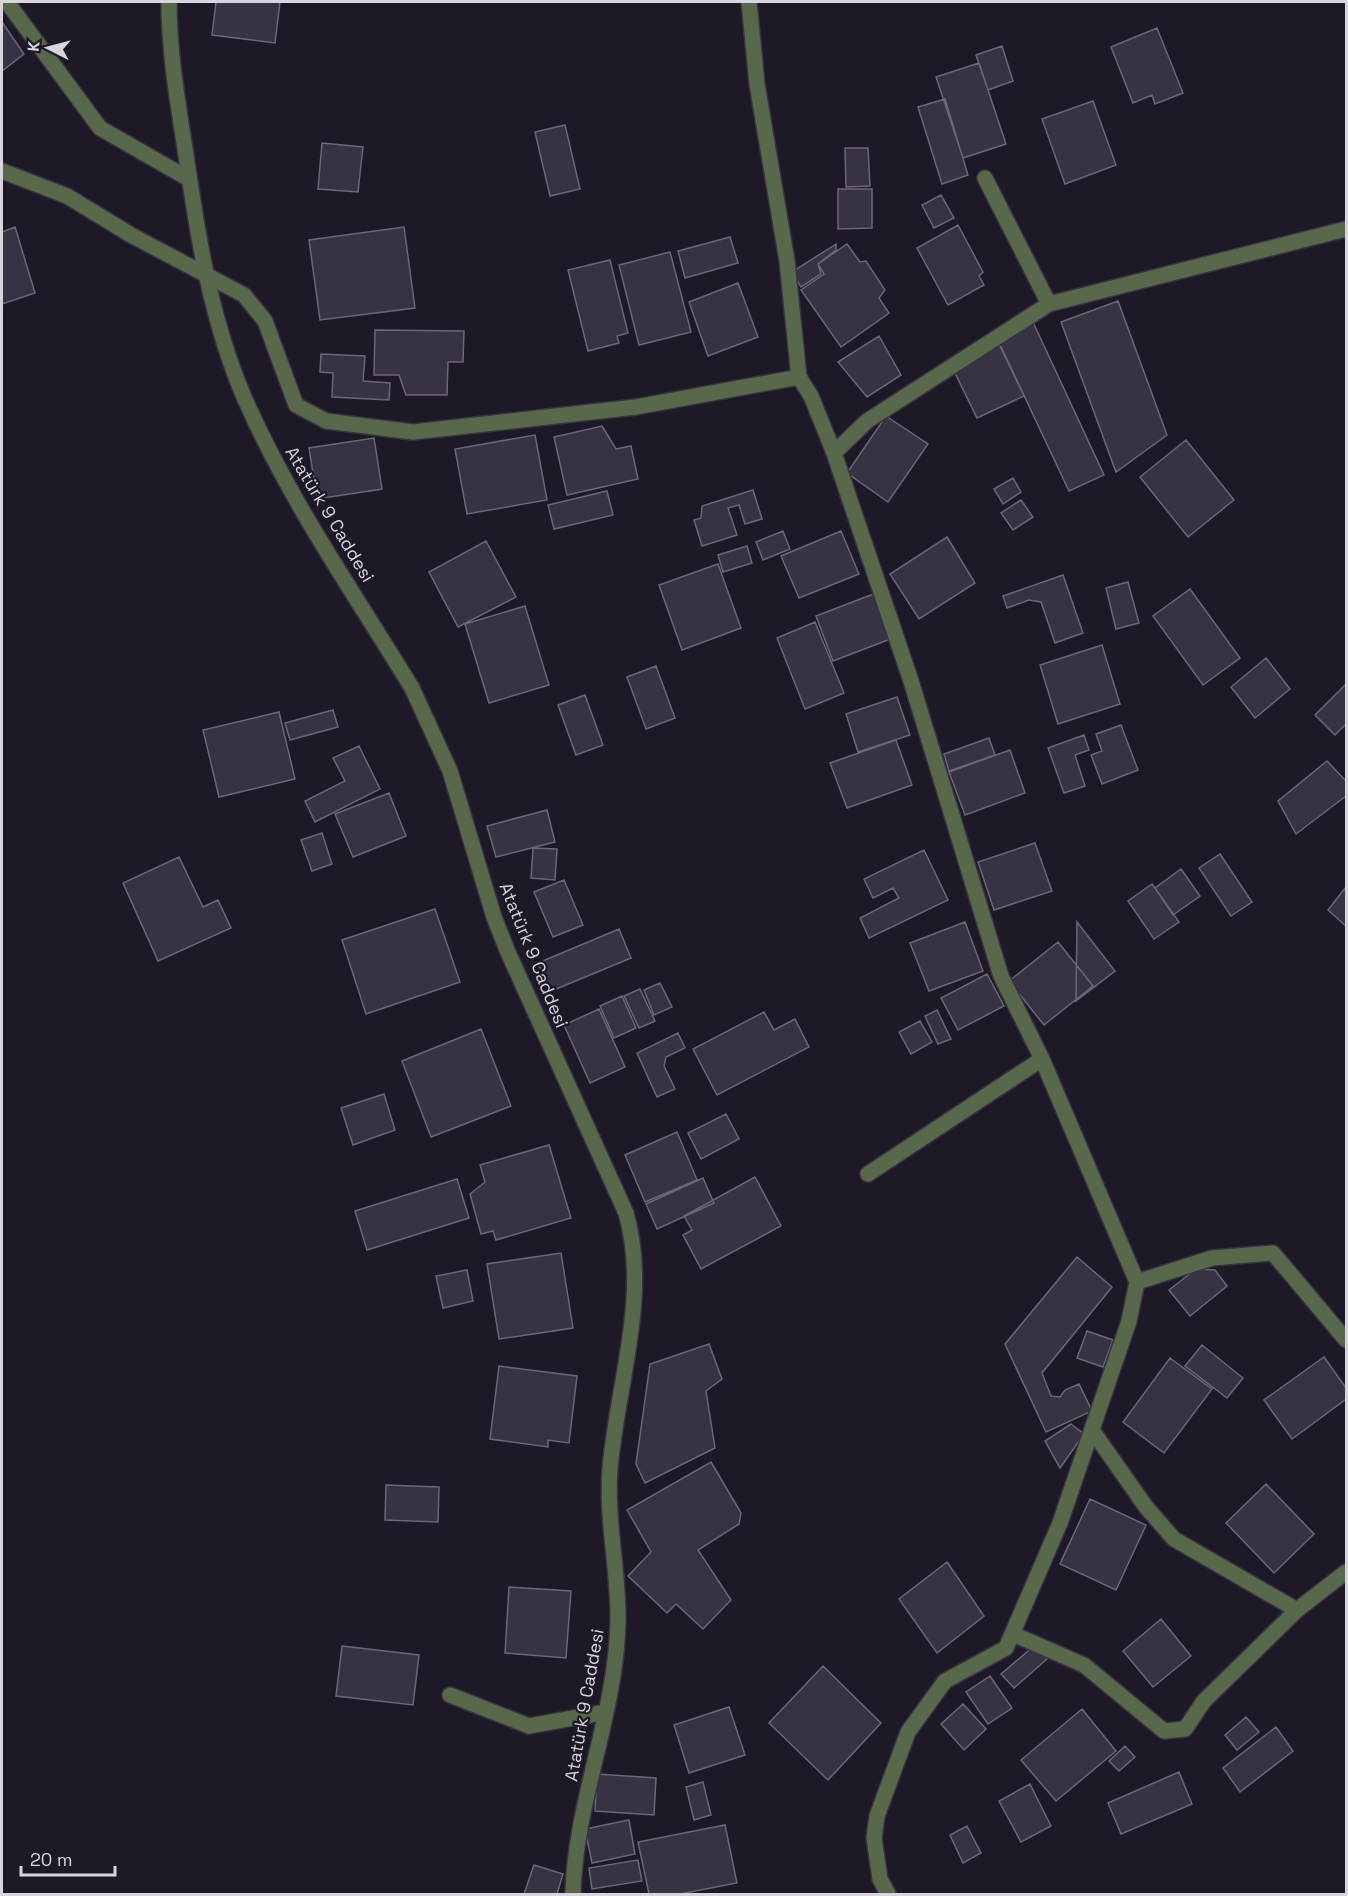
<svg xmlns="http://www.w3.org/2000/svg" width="1348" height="1896" font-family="'Space Grotesk',sans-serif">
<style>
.building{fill:#383242;stroke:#6d6678;stroke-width:1.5}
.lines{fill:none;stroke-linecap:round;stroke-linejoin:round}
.minor-casing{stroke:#383241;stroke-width:18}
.minor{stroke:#58684b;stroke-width:15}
.labels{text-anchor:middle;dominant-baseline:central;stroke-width:4.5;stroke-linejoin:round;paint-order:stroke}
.street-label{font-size:18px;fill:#d9d5df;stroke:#1e1827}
</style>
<rect width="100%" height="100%" fill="#1e1827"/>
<path class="building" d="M216 2H280L275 43 212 35Z
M2 22 24 54 2 71Z
M1157 28 1183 93 1155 104 1152 95 1133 103 1111 47Z
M1002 46 1013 81 988 90 976 55Z
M979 63 1006 144 963 158 936 77Z
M945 99 968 175 942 184 918 107Z
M1093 101 1116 165 1065 184 1042 119Z
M565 125 580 189 550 196 535 132Z
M322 143 363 147 358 192 318 189Z
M845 148H868L870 186 846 187Z
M838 189H872V228L838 229Z
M941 195 954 218 934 228 922 205Z
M958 225 983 272 979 276 984 285 948 305 917 248Z
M15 227 35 293 2 304V232Z
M404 227 415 308 320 320 309 240Z
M730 237 738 263 685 278 678 251Z
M836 244V250L818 264 821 274 801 287 792 272Z
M847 244 860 262 866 261 885 290 879 298 889 313 841 347 801 290 824 274 818 264Z
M670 252 691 332 639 345 619 265Z
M610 260 628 333 617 336 619 343 588 351 568 270Z
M738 283 758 337 708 356 689 302Z
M1118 301 1167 435 1116 472 1061 322Z
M1032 320 1104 475 1069 491 996 336Z
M375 330 464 331 463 362H448L447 395H406L399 375H374Z
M879 336 901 375 867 397 838 362Z
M999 344 1024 396 977 418 952 367Z
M321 354 365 356 363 381 390 383 389 400 332 397 333 373 320 372Z
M886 416 928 444 888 502 847 473Z
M602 426 616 449 631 446 638 479 567 495 554 437Z
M535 435 547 500 467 514 455 449Z
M374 438 382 489 317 499 309 448Z
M1186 440 1234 500 1188 537 1140 477Z
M1013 478 1021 492 1003 504 994 489Z
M753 490 762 519 745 524 739 505 728 508 737 535 702 546 694 520 701 518 702 506Z
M607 491 613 515 554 529 548 505Z
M1021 500 1033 517 1013 530 1001 513Z
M783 531 790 549 763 560 756 542Z
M841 531 859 574 799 598 781 556Z
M947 537 975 583 919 619 890 574Z
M486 541 516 597 458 627 429 572Z
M747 546 752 563 723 572 718 555Z
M718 564 741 628 682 650 659 585Z
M1063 575 1083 633 1055 643 1041 602 1029 600 1007 608 1003 596Z
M1128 582 1139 623 1116 629 1106 588Z
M1190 589 1240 658 1203 685 1153 616Z
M876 593 893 638 833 661 816 616Z
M525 606 549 685 489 703 465 624Z
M815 622 844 693 805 709 777 638Z
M1102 645 1120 704 1058 724 1040 665Z
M1266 658 1290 689 1255 718 1231 687Z
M656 666 675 718 646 729 627 677Z
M1346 684V724L1335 735 1315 715Z
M585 695 603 745 576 755 558 705Z
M897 697 910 735 858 752 846 714Z
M333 710 338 727 290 740 285 723Z
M279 712 295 779 219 797 203 730Z
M1121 725 1138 770 1102 784 1091 755 1102 751 1096 734Z
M1084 735 1089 750 1075 755 1085 786 1064 793 1048 748Z
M989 738 995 755 949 771 944 754Z
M896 740 912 785 847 808 830 763Z
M359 746 380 789 315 822 305 801 345 781 333 758Z
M1010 750 1025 793 965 815 949 772Z
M1327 761 1346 781V796L1296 834 1278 801Z
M389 793 406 836 353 857 335 814Z
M547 810 555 842 496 857 487 826Z
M322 833 332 864 312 871 301 840Z
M1035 843 1052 891 994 910 978 862Z
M533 848 557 849 555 880 531 878Z
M924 850 948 900 869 938 860 918 899 898 893 888 873 898 864 879Z
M1220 854 1252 902 1231 916 1199 868Z
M179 857 203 907 218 900 231 928 158 961 123 883Z
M1181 869 1200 896 1173 915 1155 888Z
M564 880 583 925 553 937 534 892Z
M1152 884 1179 922 1154 939 1128 901Z
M1346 887V926L1328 910Z
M435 909 460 982 366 1014 342 940Z
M965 922 983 971 929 991 910 943Z
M1077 922 1115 971 1076 1001Z
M619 929 631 958 549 992 538 963Z
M1058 942 1093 986 1044 1025 1009 981Z
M987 974 1004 1006 958 1030 941 998Z
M660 983 672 1007 654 1015 644 990Z
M640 989 655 1021 639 1028 624 996Z
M622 996 636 1028 614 1038 600 1006Z
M599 1009 625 1067 590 1083 564 1025Z
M937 1010 951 1039 938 1044 925 1016Z
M764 1012 774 1030 795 1019 809 1047 717 1095 693 1049Z
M920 1021 932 1042 911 1054 899 1032Z
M481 1029 511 1106 431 1137 402 1061Z
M678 1033 685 1048 666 1057 664 1066 675 1089 657 1097 637 1053Z
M384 1094 395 1130 353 1145 341 1108Z
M726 1114 739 1139 701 1159 688 1133Z
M677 1132 697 1180 645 1202 625 1155Z
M549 1145 571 1218 496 1240 493 1231 481 1234 470 1194 485 1182 480 1165Z
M755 1177 781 1226 701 1269 683 1235 692 1230 684 1216Z
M703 1178 714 1203 657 1229 646 1204Z
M457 1179 469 1218 367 1250 355 1211Z
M561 1253 573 1328 499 1339 487 1264Z
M1077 1257 1112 1287 1042 1373 1051 1396 1060 1397 1065 1390 1079 1384 1092 1411 1046 1432 1005 1344Z
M1196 1269 1215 1270 1227 1286 1190 1316 1169 1290Z
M467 1270 473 1301 443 1308 436 1276Z
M1087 1331 1113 1340 1103 1367 1077 1358Z
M709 1344 722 1379 706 1391 715 1448 645 1483 636 1464 650 1364Z
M1202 1345 1243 1378 1227 1398 1185 1366Z
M1324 1357 1346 1388V1399L1292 1439 1264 1400Z
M1170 1358 1212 1389 1164 1453 1123 1422Z
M499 1366 577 1376 569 1443 548 1440V1447L490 1439Z
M1071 1424 1084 1434 1060 1468 1045 1441Z
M711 1462 741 1513 739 1524 698 1550 731 1600 703 1629 676 1604 667 1613 628 1576 651 1552 627 1510Z
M1266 1484 1314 1534 1274 1573 1226 1523Z
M386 1485 439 1487 438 1522 385 1520Z
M1090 1499 1146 1525 1116 1590 1060 1564Z
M947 1562 984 1616 937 1653 899 1599Z
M509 1587 571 1591 566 1658 505 1653Z
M1161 1619 1191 1656 1153 1687 1123 1651Z
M1035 1645 1047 1659 1014 1688 1001 1674Z
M342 1646 419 1655 413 1705 336 1696Z
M823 1666 881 1723 828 1780 769 1723Z
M990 1676 1012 1708 988 1724 966 1692Z
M963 1704 986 1729 964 1750 941 1724Z
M729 1707 745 1755 689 1773 674 1725Z
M1082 1709 1116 1751 1056 1801 1021 1760Z
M1246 1717 1259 1732 1237 1750 1225 1735Z
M1276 1727 1293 1751 1240 1792 1223 1768Z
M1125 1746 1135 1757 1119 1771 1109 1761Z
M1179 1772 1192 1804 1121 1834 1108 1803Z
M597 1774 656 1778 654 1815 595 1811Z
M703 1782 711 1815 694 1820 686 1787Z
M1030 1784 1051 1826 1021 1842 999 1801Z
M629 1820 635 1854 592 1863 585 1829Z
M725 1825 737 1883 680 1894H649L638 1842Z
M967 1826 981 1853 963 1863 950 1835Z
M638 1860 642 1881 592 1889 589 1868Z
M534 1865 563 1874 557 1894H524Z"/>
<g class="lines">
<g class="minor-casing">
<path id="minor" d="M7 2 100 128 189 179
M169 2C169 53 178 104 186 155 198 238 211 320 244 397 289 500 354 593 412 688L450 771 494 917 507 950 626 1213C650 1297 617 1384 610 1469 606 1521 619 1571 618 1622 616 1715 575 1802 573 1894
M749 2 757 84 787 261 799 377
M2 171 67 196 131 235 244 295 265 321 296 405 326 421 413 432 636 407 799 377 811 396 834 453 911 681 1001 976 1042 1059 1137 1282 1129 1321 1060 1523 1006 1648 945 1681 908 1732 877 1816 874 1838 880 1879 888 1894
M985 178 1049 304
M834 453 867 421 1049 304 1346 229
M868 1174 1042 1059
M1137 1282 1212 1258 1273 1253 1346 1340
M1297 1610 1346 1572
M1013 1634 1084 1665 1164 1731 1185 1729 1204 1701 1297 1610 1174 1539 1146 1507 1092 1430
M450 1695 529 1726 606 1712"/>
</g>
<use href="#minor" class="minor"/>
</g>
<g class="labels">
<g class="street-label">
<text transform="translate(330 514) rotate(59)">Atatürk 9 Caddesi</text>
<text transform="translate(534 955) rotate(68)">Atatürk 9 Caddesi</text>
<text transform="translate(584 1705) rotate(-80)">Atatürk 9 Caddesi</text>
</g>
</g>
<rect width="1348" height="1896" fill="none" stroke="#d9d5df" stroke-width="6"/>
<g transform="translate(48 48) rotate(276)" stroke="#1e1827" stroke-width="4.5" paint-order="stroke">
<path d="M0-4.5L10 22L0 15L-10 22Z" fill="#d9d5df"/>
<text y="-9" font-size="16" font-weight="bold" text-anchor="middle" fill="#d9d5df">K</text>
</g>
<path d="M21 1866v9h94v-9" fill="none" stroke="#d9d5df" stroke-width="3"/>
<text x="30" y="1866" font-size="18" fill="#d9d5df" stroke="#1e1827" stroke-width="4.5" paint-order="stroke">20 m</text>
</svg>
